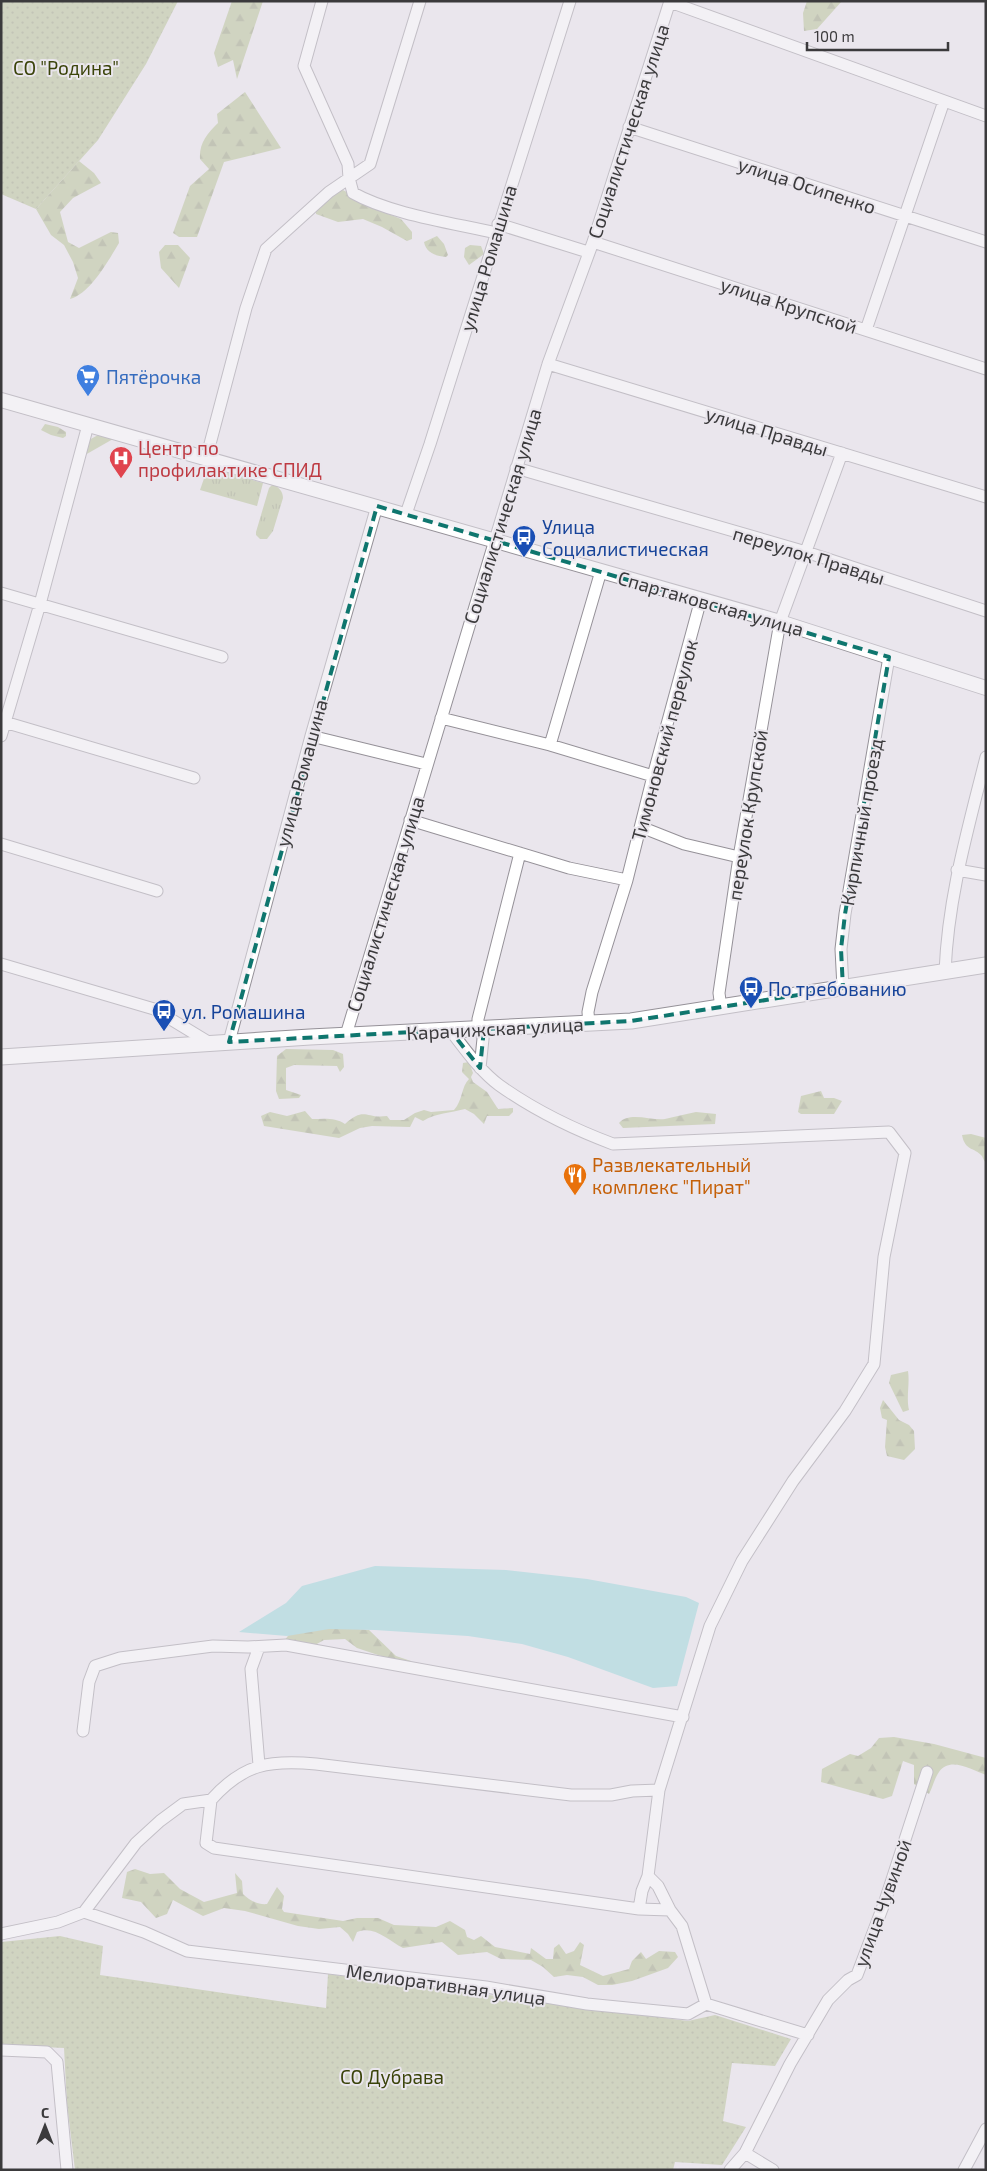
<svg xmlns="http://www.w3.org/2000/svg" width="987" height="2171" font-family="'Exo 2',sans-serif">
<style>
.grass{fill:url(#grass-tufts)}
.forest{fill:url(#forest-firs)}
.garden{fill:url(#garden-dots)}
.water{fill:#90d4d8}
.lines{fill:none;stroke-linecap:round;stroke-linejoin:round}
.minor-casing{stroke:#959198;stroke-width:13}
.tertiary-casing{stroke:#959198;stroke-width:16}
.secondary-casing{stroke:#959198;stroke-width:17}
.minor{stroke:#fff;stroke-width:11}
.tertiary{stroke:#fff;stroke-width:14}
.secondary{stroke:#fff;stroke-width:15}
.marked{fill:none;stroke:#0f766e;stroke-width:4;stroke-dasharray:10 6;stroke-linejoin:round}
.labels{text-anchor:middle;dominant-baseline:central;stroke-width:4;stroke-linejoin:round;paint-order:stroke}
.park-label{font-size:19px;fill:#3b440a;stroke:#eae6ed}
.street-label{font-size:19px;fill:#3b3a3c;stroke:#eae6ed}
.shop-label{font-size:19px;fill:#366cbe;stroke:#eae6ed;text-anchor:start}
.health-label{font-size:19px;fill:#be3a42;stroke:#eae6ed;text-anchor:start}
.transit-label{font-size:19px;fill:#164399;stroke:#eae6ed;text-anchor:start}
.food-label{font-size:19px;fill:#c56008;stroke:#eae6ed;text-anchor:start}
</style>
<defs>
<pattern id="grass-tufts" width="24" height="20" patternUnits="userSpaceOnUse" patternTransform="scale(1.25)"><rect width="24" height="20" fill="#b2be8d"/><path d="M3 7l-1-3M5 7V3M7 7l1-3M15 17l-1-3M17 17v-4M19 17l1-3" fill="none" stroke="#929b74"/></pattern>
<pattern id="forest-firs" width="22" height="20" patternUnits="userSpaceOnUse" patternTransform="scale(1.25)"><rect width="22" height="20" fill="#b2be8d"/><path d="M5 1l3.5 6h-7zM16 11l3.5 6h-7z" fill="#929b74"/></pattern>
<pattern id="garden-dots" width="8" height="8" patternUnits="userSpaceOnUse" patternTransform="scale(1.25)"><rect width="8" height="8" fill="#b2be8d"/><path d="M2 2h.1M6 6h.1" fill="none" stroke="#929b74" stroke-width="1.8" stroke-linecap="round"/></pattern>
</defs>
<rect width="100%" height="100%" fill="#eae6ed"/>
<path class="grass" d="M98 435 113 439 85 455 89 440Z
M208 467 263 483 257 506 200 490Z
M272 485C279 486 283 492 283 498L273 531 267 539H260L256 535V532L269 488Z"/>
<path class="forest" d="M232 1H263L237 79 233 60 218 67 214 53Z
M807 1H842L817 29 804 31 803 13Z
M245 92 281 148 224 162 197 237H179L173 233 190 186 209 169 200 159C199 143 207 134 218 123L217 114Z
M79 161 94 173 101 183 73 198 60 212 68 242 79 248 111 232 118 233 119 243C108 261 91 293 70 299L78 278 73 262 64 245 51 235 36 209Z
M343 190 381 211 401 219 412 232V239L407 241 382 227 363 219 338 222 316 214V209L334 193Z
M437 236 444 244 448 255 446 257C436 256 426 253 424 242Z
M165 245H178L190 258 179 288 161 268 159 252Z
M470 245 481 246 484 254 469 265 464 257 465 248Z
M45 424 58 427 66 432V436L63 438 51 435 41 430Z
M286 1049 333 1050 343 1054 344 1067 340 1072 337 1066 294 1065 286 1068V1090L301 1095 299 1098 279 1099 276 1091 277 1056Z
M469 1062 473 1073 471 1077 473 1082 487 1092 498 1109 513 1108V1112L509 1116H487L484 1124 474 1114 465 1109C450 1113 436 1113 423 1121L415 1117 410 1127 372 1126 360 1128 339 1138 264 1126 261 1116 270 1112 287 1116 305 1111 312 1119C323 1119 335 1117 345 1124 365 1106 365 1119 387 1116L390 1120H404L415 1113 424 1110 431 1112 454 1110C463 1100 461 1087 469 1079L462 1072 463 1063Z
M821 1091 824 1098H834L842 1101 834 1114H801L798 1112 801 1096Z
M696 1112 716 1114 715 1124 623 1128 619 1123C629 1111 652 1121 665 1119 675 1117 685 1114 696 1112Z
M971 1134 986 1138V1163C984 1161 983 1158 982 1156 974 1147 965 1151 962 1135Z
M908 1371C910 1384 906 1397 909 1410L903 1412 889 1383 891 1375Z
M883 1400 899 1420 909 1425 914 1431 915 1449 904 1460 887 1456 885 1447 887 1420 882 1418 880 1408Z
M337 1627 369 1630 396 1656 411 1661 401 1662 378 1655 357 1648 345 1639 324 1640 315 1645 284 1641 291 1632Z
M894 1737 934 1744 986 1758V1775C972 1770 950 1756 939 1772 934 1779 933 1787 929 1794L914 1784V1765L903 1761 892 1796 883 1799 821 1782 822 1769 850 1754 858 1756 871 1748 879 1738Z
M135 1869 150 1874 164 1873 180 1889 204 1902 237 1893 235 1873 242 1881 243 1894C249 1900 258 1905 267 1904L277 1887 284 1896 282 1909 284 1912 343 1921 357 1918H378L394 1925 436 1927 450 1921 465 1930 467 1937 474 1940 481 1936 495 1947 530 1954 531 1948 546 1959H553L554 1948 559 1944 566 1954 574 1951 580 1942 584 1945 580 1965 603 1976 629 1969 632 1961 641 1952 646 1959 659 1951 675 1952 678 1957 668 1968 632 1981 612 1985H598L583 1977 567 1975 554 1977 543 1967 531 1960 501 1959 487 1952 458 1955 442 1942 403 1948C388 1940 374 1925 357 1932L353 1942 348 1934 340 1927 319 1929 298 1926 245 1911 224 1908 203 1916 173 1900 167 1914 156 1918 141 1902 122 1898 127 1872Z"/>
<path class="garden" d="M1 1H178L146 64 98 140 36 209 1 194Z
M60 1936 103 1946 100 1975 326 2008 328 1974 688 2021 715 2015 791 2039 775 2066 732 2063 723 2121 746 2127 722 2165 675 2162 673 2170H75L67 2104 64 2048 1 2045V1942Z"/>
<path class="water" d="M375 1566 506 1570 587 1579 686 1597 699 1603 677 1686 653 1688 568 1657 522 1644 468 1636 375 1630 329 1629 287 1636 239 1632 286 1603 302 1586Z"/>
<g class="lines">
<g class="minor-casing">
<path id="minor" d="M322 1 304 66 348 164 349 178 353 193C390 214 453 223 496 233
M670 2 986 116
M629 127 986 242
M498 224 588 252
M593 242 986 369
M866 330 944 101
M548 364 986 497
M206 459 246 308 266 249 329 192 370 164 420 1
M516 468 806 552 986 611
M406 514 430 444 570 1
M1 593 222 657
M441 718 550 745 653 776
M1 721 194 778
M1 736 40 604 88 425
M311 736 426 764
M550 745 601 571
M410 820 569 868 627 880
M641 827 684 844 739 857
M1 844 157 891
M957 870 986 875
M1 964 154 1009 210 1043
M945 972C948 897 968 829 986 757
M843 988 841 949 845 914 889 657
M721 1008 719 993 739 857 780 622 842 453
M589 1024 588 1012 592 992 627 880 653 776 701 599
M450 1030C465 1049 480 1071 499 1085 534 1110 573 1129 613 1144L889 1132 905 1153 884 1257 874 1364 845 1411 793 1481 742 1561 710 1626 659 1790 648 1876 658 1886 670 1910 682 1926 706 2004
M478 1030V1019L520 853
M346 1035 548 364 593 242 670 1
M229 1042 311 736 377 506
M480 1068 484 1029
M259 1647 251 1669 259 1765
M83 1731 89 1682 95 1666 120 1658 213 1646 248 1647 286 1645 683 1717
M211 1800 206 1843 214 1848 639 1909 670 1910
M639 1909 642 1891 648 1876
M84 1912 144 1932 187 1951 486 1987 587 2004 688 2014 706 2004 808 2035
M1 1934 58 1922 84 1912 136 1843 160 1821 183 1804 211 1800C244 1763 270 1760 316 1764L571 1795H611L632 1791 659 1790
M1 2050 47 2052 57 2062 67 2170
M745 2153 773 2170
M730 2170 745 2153 790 2064 828 2000 848 1980 857 1975 885 1901 927 1772
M964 2170 986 2129"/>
</g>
<g class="tertiary-casing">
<path id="tertiary" d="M1 400 780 622 986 688"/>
</g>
<g class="secondary-casing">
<path id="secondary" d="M1 1057 310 1037 631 1021 986 965"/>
</g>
<use href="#minor" class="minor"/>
<use href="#tertiary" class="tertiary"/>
<use href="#secondary" class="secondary"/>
</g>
<path d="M0 0H987V2171H0ZM377 506 889 657 845 914 841 949 843 988 631 1021 484 1029 480 1068 450 1030 229 1042Z" fill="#eae6ed" fill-opacity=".55" fill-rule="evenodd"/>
<path class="marked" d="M377 506 889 657 845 914 841 949 843 988 631 1021 484 1029 480 1068 450 1030 229 1042Z"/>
<defs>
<g id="supermarket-pin" transform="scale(1.25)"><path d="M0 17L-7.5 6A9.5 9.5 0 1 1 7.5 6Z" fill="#3f7fe0" stroke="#eae6ed"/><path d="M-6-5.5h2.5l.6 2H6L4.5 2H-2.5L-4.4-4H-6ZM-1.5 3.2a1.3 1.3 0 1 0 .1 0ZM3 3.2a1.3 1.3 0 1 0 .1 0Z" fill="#fff"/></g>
<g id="hospital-pin" transform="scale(1.25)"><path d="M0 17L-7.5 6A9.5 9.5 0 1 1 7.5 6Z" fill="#e0444e" stroke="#eae6ed"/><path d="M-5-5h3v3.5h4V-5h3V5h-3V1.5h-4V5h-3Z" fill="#fff"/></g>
<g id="bus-pin" transform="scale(1.25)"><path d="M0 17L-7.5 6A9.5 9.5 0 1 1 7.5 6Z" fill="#1a4fb4" stroke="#eae6ed"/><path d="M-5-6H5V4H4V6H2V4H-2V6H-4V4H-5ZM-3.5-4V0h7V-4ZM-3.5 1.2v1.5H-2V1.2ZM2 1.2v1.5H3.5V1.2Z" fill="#fff"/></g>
<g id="restaurant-pin" transform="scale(1.25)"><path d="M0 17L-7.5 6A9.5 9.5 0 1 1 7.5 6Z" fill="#e8710a" stroke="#eae6ed"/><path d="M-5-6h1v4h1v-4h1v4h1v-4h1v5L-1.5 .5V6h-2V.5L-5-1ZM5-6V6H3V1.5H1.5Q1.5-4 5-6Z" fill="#fff"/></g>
</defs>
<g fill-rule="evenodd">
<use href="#supermarket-pin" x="88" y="376"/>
<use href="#hospital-pin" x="121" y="458"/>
<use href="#bus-pin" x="524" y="537"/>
<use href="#bus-pin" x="751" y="988"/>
<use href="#bus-pin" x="164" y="1011"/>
<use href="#restaurant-pin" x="575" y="1175"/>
</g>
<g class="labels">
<g class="park-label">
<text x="66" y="67">СО "Родина"</text>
<text x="392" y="2076">СО Дубрава</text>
</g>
<g class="street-label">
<text transform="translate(628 131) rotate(-72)">Социалистическая улица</text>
<text transform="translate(807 185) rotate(18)">улица Осипенко</text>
<text transform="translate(488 258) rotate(-73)">улица Ромашина</text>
<text transform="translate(789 305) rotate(18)">улица Крупской</text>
<text transform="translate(767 431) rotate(17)">улица Правды</text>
<text transform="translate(502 516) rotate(-73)">Социалистическая улица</text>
<text transform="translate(809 555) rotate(17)">переулок Правды</text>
<text transform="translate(711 603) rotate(16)">Спартаковская улица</text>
<text transform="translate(664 740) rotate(-75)">Тимоновский переулок</text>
<text transform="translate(301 773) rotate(-75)">улица Ромашина</text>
<text transform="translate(747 815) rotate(-81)">переулок Крупской</text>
<text transform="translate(861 822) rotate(-80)">Кирпичный проезд</text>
<text transform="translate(385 904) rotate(-73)">Социалистическая улица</text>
<text transform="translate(495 1028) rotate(-3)">Карачижская улица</text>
<text transform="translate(882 1903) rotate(-70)">улица Чувиной</text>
<text transform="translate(446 1984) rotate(8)">Мелиоративная улица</text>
</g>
<g class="shop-label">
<text x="106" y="376">Пятёрочка</text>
</g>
<g class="health-label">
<text x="138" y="447">Центр по<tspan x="138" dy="22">профилактике СПИД</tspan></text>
</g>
<g class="transit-label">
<text x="542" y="526">Улица<tspan x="542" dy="22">Социалистическая</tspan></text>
<text x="768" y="988">По требованию</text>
<text x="182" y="1011">ул. Ромашина</text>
</g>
<g class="food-label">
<text x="592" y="1164">Развлекательный<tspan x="592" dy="22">комплекс "Пират"</tspan></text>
</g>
</g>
<rect width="987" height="2171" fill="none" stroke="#3b3a3c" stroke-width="5"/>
<g transform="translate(45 2126)" stroke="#eae6ed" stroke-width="4" paint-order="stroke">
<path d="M0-4L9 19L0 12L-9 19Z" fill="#3b3a3c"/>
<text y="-8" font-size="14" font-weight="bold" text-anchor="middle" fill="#3b3a3c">С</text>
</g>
<path d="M807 42v8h141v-8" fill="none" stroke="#3b3a3c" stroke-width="2.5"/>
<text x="814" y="42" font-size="15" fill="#3b3a3c" stroke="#eae6ed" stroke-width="4" paint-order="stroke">100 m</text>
</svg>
